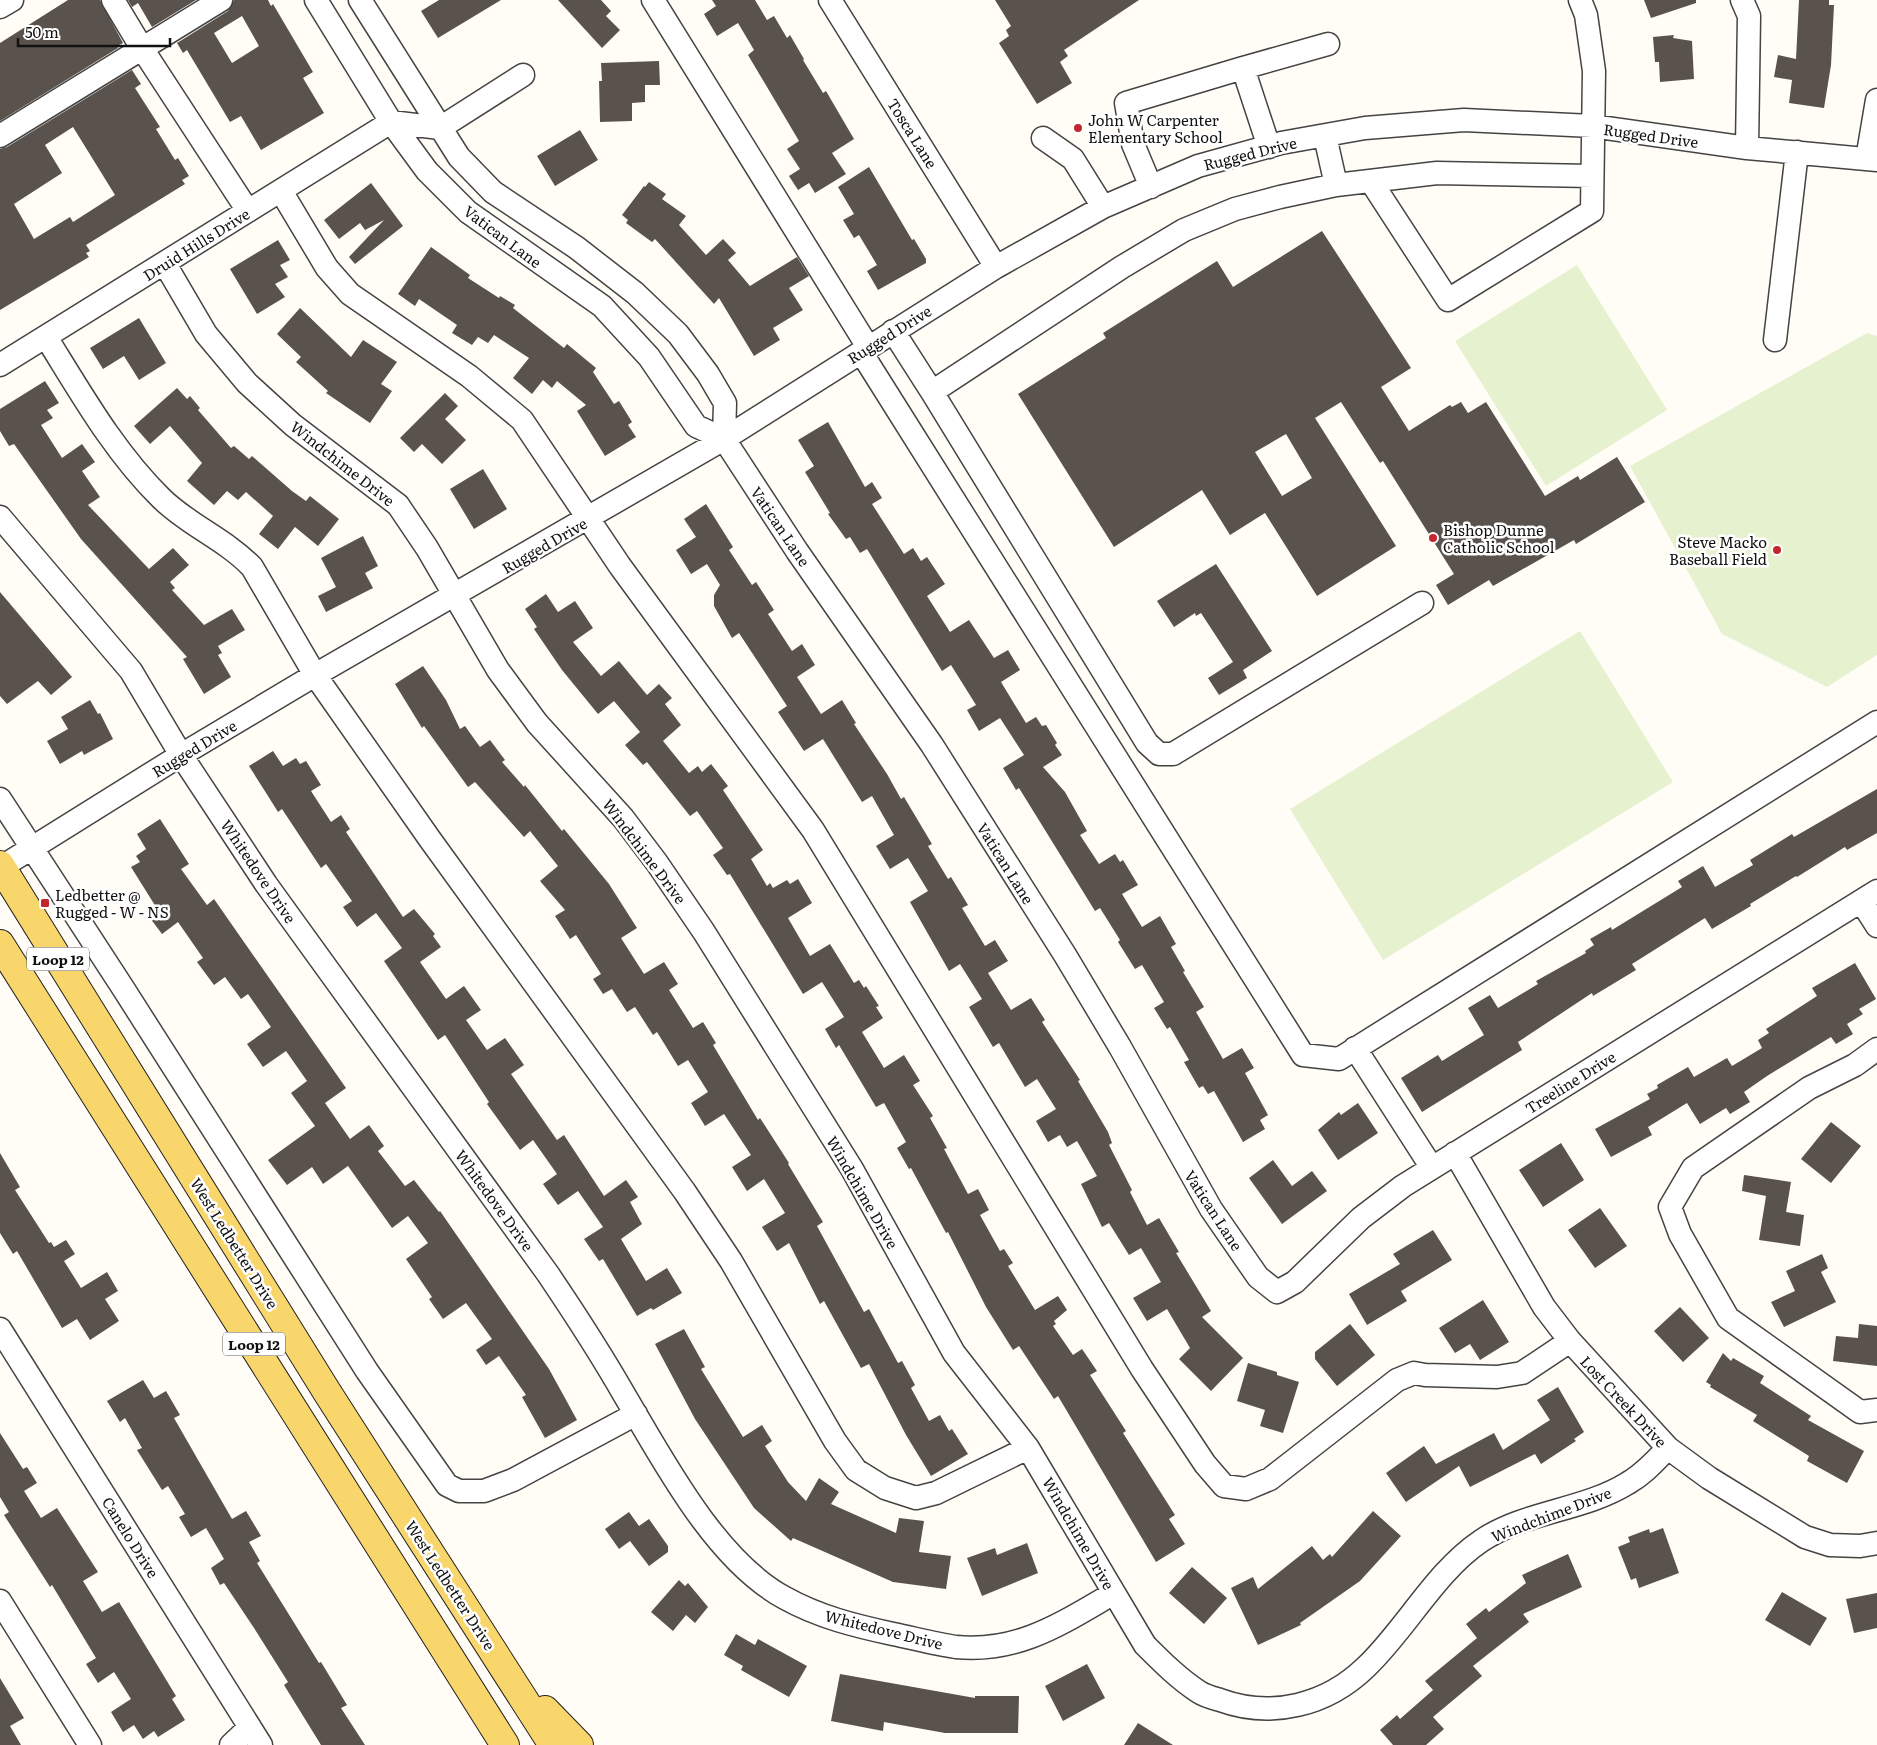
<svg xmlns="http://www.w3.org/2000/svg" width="1877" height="1745" font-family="Literata,serif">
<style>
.pitch{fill:#e6f2cf}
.building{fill:#5a524d;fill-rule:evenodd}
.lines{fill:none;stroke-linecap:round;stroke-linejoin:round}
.minor-casing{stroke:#444;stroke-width:25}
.major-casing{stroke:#222;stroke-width:30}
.minor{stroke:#fff;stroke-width:22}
.major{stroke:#f9d66b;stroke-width:28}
.poi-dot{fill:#c4262e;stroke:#fff;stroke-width:2}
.labels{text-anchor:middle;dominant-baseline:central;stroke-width:5;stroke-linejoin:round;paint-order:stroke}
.shield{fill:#fff;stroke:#585858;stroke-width:1}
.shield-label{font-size:14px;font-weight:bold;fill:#111}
.poi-label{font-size:15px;fill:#111;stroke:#fff;text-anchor:start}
.street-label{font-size:15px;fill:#111;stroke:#fff}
</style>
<rect width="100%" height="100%" fill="#fffdf5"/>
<path class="pitch" d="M1577 265 1667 410 1546 486 1455 341Z
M1867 333 1877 336V655L1827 687 1722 634 1630 466Z
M1580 631 1673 782 1383 960 1290 809Z"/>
<path class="building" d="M68 0H100L123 43 117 46 118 48 0 121V43Z
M128 0H196L152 27 138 3 132 7Z
M234 0H268L271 6 273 4 313 72 303 78 324 113 261 150 241 116 230 122 187 50 183 53 177 43 228 11ZM242 16 259 46 232 63 214 33Z
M439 0H501L438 38 421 11Z
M558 0H601L611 11 606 16 620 30 602 48Z
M712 0H755L767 20 774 16 787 38 790 35 804 59 803 60 823 93 826 91 854 139 832 153 846 174 815 193 809 183 798 190 789 176 800 169 787 149 799 141 748 55 754 50 738 23 717 36 704 14 716 6Z
M995 0H1139L1064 50 1068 56 1060 62 1072 83 1037 104 999 43 1009 36 1006 30 1011 26Z
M1644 0H1696V3L1651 18Z
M1799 0H1829V5H1834L1831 65 1824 108 1789 103 1792 80 1774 77 1778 55 1796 59Z
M1674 35 1673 38 1692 41 1694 79 1660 82 1659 62H1655L1653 37Z
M659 61 660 85H645V102L632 103V121L600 122 599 81H602L601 63Z
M132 70 141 84 135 88 160 127 156 129 175 160 178 158 189 176 182 180 185 184 86 245 90 251 86 253 89 257 0 310V149L7 147ZM73 127 115 195 73 222 70 217 34 239 14 204 62 173 45 145Z
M580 130 598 160 555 186 537 156Z
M869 167 912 240 914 239 926 259V263L878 290 867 271 877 265 859 235 854 238 843 220 854 214 838 187Z
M649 182 666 194 662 199 686 216 679 225 706 255 723 239 736 253 728 260 750 286 797 257 809 276 789 288 803 310 773 328 780 340 754 356 719 298 714 304 655 239 652 242 626 223 628 220 622 215 644 186 645 187Z
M371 183 403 226 355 264 349 257 384 220 365 230 360 223 339 239 324 220Z
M1322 231 1411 368 1381 387 1409 431 1450 405 1452 407 1461 402 1468 413 1486 402 1545 496 1578 476 1580 480 1617 457 1645 502 1576 544 1574 540 1493 586 1489 580 1448 605 1436 585 1454 574 1383 461 1380 463 1341 402 1315 418 1396 546 1317 596 1265 513 1230 535 1202 490 1114 547 1018 394 1106 338 1103 333 1217 261 1233 287ZM1286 434 1312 478 1282 496 1255 452Z
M278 240 290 260 280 265 288 277 275 284 285 297 257 314 230 269Z
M431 247 470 275 468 278 499 298 500 296 515 305 513 308 564 348 567 344 596 368 593 372 614 404 619 401 632 422 628 425 636 437 605 456 577 411 586 405 557 381 552 388 543 380 532 394 513 378 529 358 494 335 488 343 478 337 472 345 452 333 457 325 419 299 415 306 398 294Z
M300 308 351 357 363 340 397 362 381 384 392 391 370 423 326 393 328 391 296 362 301 357 277 334Z
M139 318 166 363 139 380 124 356 103 369 90 348Z
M45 381 59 403 47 410 53 418 41 425 62 458 82 444 95 462 82 471 100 497 88 505 149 569 173 548 189 565 170 582 175 588 172 590 204 625 232 609 245 630 218 646 222 653 218 655 231 677 204 694 183 659 187 657 81 539 14 444 9 446 0 431V409Z
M177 388 187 399 190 396 200 408 198 410 231 448 234 446 249 459 252 456 292 491 306 501 310 496 339 519 318 546 295 527 278 549 259 534 273 516 246 492 238 500 227 491 214 505 187 481 202 463 170 426 150 444 134 426Z
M445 393 458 406 445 419 466 440 442 464 422 444 414 452 400 438Z
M828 422 865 487 872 482 882 498 872 504 904 554 913 548 921 561 927 557 945 584 927 596 950 632 969 620 994 658 1008 650 1020 670 1001 682 1026 723 1036 717 1042 726 1046 725 1057 743 1055 745 1062 755 1043 767 1065 792 1087 831 1080 835 1099 864 1115 854 1120 862 1123 860 1138 885 1122 894 1142 927 1160 916 1176 944 1171 947 1185 971 1183 972 1204 1007 1196 1012 1223 1059 1242 1048 1254 1068 1245 1073 1268 1115 1260 1120 1265 1129 1243 1142 1214 1091 1208 1094 1203 1086 1199 1088 1184 1062 1189 1060 1170 1027 1167 1029 1154 1008 1164 1002 1142 965 1135 969 1118 942 1120 940 1100 908 1095 911 1019 788 1016 790 1003 768 1024 755 1000 718 979 731 967 710 976 705 951 665 942 671 867 549 860 553 850 537 846 539 828 514 830 513 805 472 814 466 798 440Z
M483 469 507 509 474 529 450 489Z
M706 504 733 547 729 550 752 585 756 582 774 610 768 614 792 651 802 644 815 665 797 677 821 714 842 700 856 723 854 724 887 774 901 799 904 797 932 844 928 846 948 879 951 877 968 905 962 908 985 946 995 940 1008 961 988 973 1011 1010 1031 998 1045 1020 1042 1022 1080 1080 1078 1081 1108 1132 1112 1143 1109 1145 1132 1190 1130 1192 1147 1225 1159 1218 1179 1252 1176 1253 1211 1311 1202 1317 1243 1358 1211 1391 1179 1359 1190 1348 1167 1309 1147 1321 1133 1298 1161 1282 1141 1248 1129 1255 1109 1223 1102 1227 1081 1184 1097 1176 1077 1141 1067 1147 1060 1135 1048 1142 1036 1121 1056 1109 1037 1079 1025 1087 999 1043 993 1047 969 1007 982 999 960 964 949 971 910 902 928 891 908 858 890 869 876 846 894 835 872 796 862 802 823 739 804 751 778 712 787 706 739 633 732 638 714 606V595L720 585 707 564 691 574 676 550 696 537 684 519Z
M363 536 378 566 365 573 373 588 326 612 318 596 336 587 321 558Z
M1216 564 1272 651 1243 670 1247 678 1219 695 1208 678 1233 662 1201 613 1196 616 1195 613 1174 627 1157 601Z
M0 592 72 677 51 695 38 681 7 704 0 696Z
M546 594 558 612 575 601 593 628 573 642 601 676 619 661 647 695 659 684 672 698 665 704 681 725 663 741 689 773 698 766 702 772 711 764 728 786 723 790 763 850 751 859 767 886 770 883 773 888 787 880 790 884 798 879 812 903 788 918 810 956 830 944 854 983 859 980 864 988 866 986 879 1006 876 1007 883 1018 862 1032 884 1068 904 1055 920 1081 913 1085 933 1116 930 1118 947 1148 944 1149 968 1194 978 1189 989 1210 980 1215 1000 1251 1004 1249 1013 1263 1008 1266 1035 1310 1058 1296 1067 1310 1054 1321 1056 1324 1053 1326 1073 1355 1082 1349 1097 1371 1090 1375 1126 1431 1123 1433 1175 1515 1169 1519 1185 1544 1156 1562 1058 1396 1054 1399 1019 1346 1013 1350 986 1307 948 1232 946 1233 911 1168 909 1169 897 1148 906 1142 884 1103 876 1107 839 1045 836 1048 825 1029 844 1017 822 982 803 994 730 874 727 875 713 855 723 848 697 811 690 816 647 762 643 765 625 745 640 732 614 701 598 714 562 670 534 629 537 627 525 609Z
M423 666 446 700 460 729 465 726 480 747 490 740 505 760 502 762 524 787 525 785 562 831 564 829 609 884 637 928 621 938 644 974 664 962 678 984 669 990 693 1028 703 1022 716 1043 713 1045 758 1120 760 1118 789 1163 788 1164 823 1222 817 1226 864 1312 869 1309 898 1363 902 1361 915 1385 911 1388 929 1421 940 1415 949 1431 952 1429 968 1454 931 1476 906 1435 869 1364 861 1368 824 1301 820 1304 789 1243 777 1251 762 1227 785 1213 764 1179 747 1191 732 1167 751 1155 724 1114 705 1126 691 1103 708 1092 688 1060 678 1066 657 1032 653 1035 635 1007 627 1012 612 989 603 994 593 979 601 974 576 935 570 939 555 916 565 910 540 881 558 866 530 831 524 837 475 782 468 787 424 726 422 728 395 684Z
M90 700 98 714 100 713 113 739 84 755 82 751 60 764 47 741 68 729 61 717Z
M273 751 283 766 296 758 300 764 306 761 321 785 311 791 331 822 341 815 350 829 346 832 403 917 414 909 435 934 433 936 441 947 420 962 446 999 464 986 481 1010 466 1020 487 1050 505 1038 524 1065 511 1074 557 1140 564 1135 604 1196 626 1180 638 1197 630 1202 642 1224 621 1239 646 1281 667 1268 682 1293 653 1310 651 1308 637 1316 603 1259 599 1261 584 1239 603 1227 578 1191 558 1205 543 1184 557 1174 533 1140 520 1150 487 1104 489 1102 445 1035 438 1040 384 961 402 948 376 913 357 927 343 907 352 901 326 864 321 868 282 809 278 812 268 796 249 766Z
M1877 789V833L1847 850 1845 847 1797 877 1796 876 1750 904 1751 906 1712 929 1705 918 1632 964 1636 970 1593 996 1592 993 1518 1042 1522 1050 1422 1112 1401 1078 1438 1055 1442 1061 1484 1035 1468 1008 1490 995 1498 1008 1538 984 1536 981 1586 953 1585 951 1594 945 1590 939 1611 927 1612 930 1682 887 1678 881 1703 866 1715 887 1753 865 1750 860 1792 834 1794 837Z
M160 819 189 864 181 869 207 905 214 899 346 1088 325 1103 350 1139 369 1125 384 1146 378 1151 405 1186 414 1180 439 1212 440 1211 549 1369 577 1420 545 1438 522 1397 526 1395 499 1356 486 1365 476 1350 492 1339 466 1303 443 1319 429 1299 432 1297 406 1259 428 1243 408 1216 392 1228 348 1166 323 1184 312 1167 287 1185 268 1160 315 1126 291 1093 307 1081 286 1051 263 1067 247 1044 271 1027 248 994 241 999 225 977 214 985 197 962 203 958 178 922 162 934 147 914 156 907 131 867 140 862 136 856 146 849 137 834Z
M1855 963 1876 999 1859 1009 1863 1014 1847 1024 1853 1034 1836 1044 1831 1037 1767 1076 1744 1092 1750 1102 1730 1114 1726 1108 1700 1124 1687 1103 1648 1127 1652 1135 1611 1157 1595 1129 1650 1099 1647 1094 1658 1088 1657 1085 1688 1067 1694 1077 1727 1058 1732 1066 1762 1048 1758 1040 1769 1033 1766 1029 1817 996 1812 988Z
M1358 1103 1378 1133 1338 1160 1318 1130 1339 1112 1341 1115Z
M1831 1122 1861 1146 1831 1183 1801 1159Z
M1561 1143 1584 1180 1543 1207 1519 1170Z
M0 1153 20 1187 15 1190 49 1243 51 1242 54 1247 66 1240 75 1254 64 1261 81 1288 107 1272 118 1291 105 1299 119 1321 90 1340 77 1319 62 1328 17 1251 13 1254 0 1233Z
M1273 1160 1292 1186 1312 1171 1327 1191 1282 1224 1249 1178Z
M1744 1175 1791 1182 1786 1212 1804 1215 1800 1246 1759 1240 1766 1196 1742 1191Z
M1600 1208 1627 1246 1595 1268 1568 1230Z
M1433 1230 1452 1260 1401 1291 1407 1301 1367 1325 1349 1294 1400 1264 1393 1254Z
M1822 1254 1828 1268 1821 1272 1836 1302 1784 1327 1771 1302 1795 1291 1786 1271Z
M1483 1300 1509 1342 1480 1360 1470 1344 1455 1353 1439 1328Z
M1680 1307 1709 1338 1683 1362 1654 1331Z
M1350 1324 1375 1355 1337 1386 1315 1359V1352Z
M1859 1324 1877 1326V1366L1833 1361 1836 1336 1858 1338Z
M684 1329 705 1367 701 1369 743 1437 762 1425 772 1441 765 1446 788 1482 806 1501 819 1478 839 1492 831 1504 896 1533 899 1518 924 1521 919 1552 951 1556 946 1589 893 1582 793 1538 791 1541 754 1508 695 1419 655 1344Z
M1723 1353 1731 1361 1733 1358 1764 1376 1760 1383 1811 1416 1808 1420 1864 1451 1847 1483 1807 1461 1809 1456 1753 1421 1757 1415 1710 1387 1711 1385 1706 1382Z
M1248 1363 1277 1372V1375L1299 1382 1283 1433 1260 1426 1265 1410 1237 1401Z
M143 1380 154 1398 166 1391 180 1415 174 1418 232 1519 246 1511 261 1536 249 1542 260 1561 257 1563 319 1663 321 1662 347 1705 341 1708 365 1745H321L284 1685 288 1682 254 1628 224 1583 220 1585 211 1568 224 1559 206 1528 191 1537 179 1517 185 1514 168 1486 162 1490 137 1450 142 1448 125 1418 120 1422 107 1401Z
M1558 1387 1584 1432 1574 1439 1576 1441 1541 1464 1535 1454 1470 1487 1459 1466 1406 1502 1386 1473 1424 1446 1436 1464 1494 1433 1503 1450 1550 1420 1537 1400Z
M0 1433 23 1469 27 1467 37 1483 24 1491 41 1518 57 1508 98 1572 83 1581 102 1612 119 1602 176 1696 172 1699 185 1720 158 1737 154 1731 143 1739 134 1725 123 1732 111 1712 131 1699 114 1672 98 1683 86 1664 96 1658 52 1585 50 1587 4 1515 9 1512 0 1497Z
M1373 1511 1401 1536 1360 1581 1300 1623 1301 1625 1258 1645 1231 1588 1253 1577 1258 1589 1312 1546 1323 1560 1330 1554 1332 1557Z
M629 1512 639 1526 649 1519 668 1546V1552L649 1566 630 1541 619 1549 605 1529Z
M1663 1528 1679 1573 1639 1588 1636 1578 1631 1580 1618 1547 1630 1542 1628 1537 1649 1529 1650 1533Z
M1027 1543 1038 1573 982 1596 967 1558 995 1548 997 1555Z
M1568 1554 1582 1587 1523 1614 1529 1622 1473 1666 1482 1676 1433 1717 1444 1729 1426 1745H1393L1380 1730 1397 1715 1400 1719 1433 1690 1425 1681 1477 1638 1466 1624 1486 1608 1489 1612 1526 1583 1522 1575Z
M1192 1567 1227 1598 1204 1624 1169 1593Z
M679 1580 685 1586 688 1583 708 1607 695 1623 686 1615 673 1631 651 1612Z
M1782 1592 1827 1618 1810 1646 1765 1620Z
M1877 1593V1628L1854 1633 1846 1599Z
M736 1634 755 1645 758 1639 807 1666 789 1697 741 1670 743 1666 724 1655Z
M1087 1664 1105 1698 1063 1721 1045 1686Z
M840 1674 975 1698V1696H1019L1018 1733H945L884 1722 883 1731 831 1721Z
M0 1678 24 1718 10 1726 21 1745H0Z
M1138 1723 1173 1745H1124Z"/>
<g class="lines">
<g class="minor-casing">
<path id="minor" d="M113 0 143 50 248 211
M316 0 391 122 427 171 468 212 602 306 649 357 696 426 724 439 797 551 932 745 1065 955 1120 1047 1211 1209 1258 1277 1277 1292 1295 1282 1361 1218 1403 1186 1877 891
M360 0 459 157 493 192 577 248 635 293 678 334 708 374 725 403 724 439
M653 0 868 347
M830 0 996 267
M1742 0 1749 16 1747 148
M0 7 12 0
M0 136 221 0
M1325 136 1336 185
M1043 138 1073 159 1103 207
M1269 147 1243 68 1328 44
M1867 159 1877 100
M1372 183 1448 300 1592 211 1594 71 1586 15 1580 0
M1151 187 1133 144 1126 103 1243 68
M281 191 327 268 350 294 469 376 522 420 620 566 813 830 1142 1369 1205 1464 1224 1486 1246 1489 1270 1479 1397 1380 1414 1373 1425 1375 1497 1377 1522 1373 1570 1341
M165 264 206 334 247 383 293 425 398 505 427 548 498 670 537 723 623 818 657 863 704 932 852 1169 954 1353 1028 1448 1145 1645C1162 1662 1179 1679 1199 1692 1205 1696 1213 1698 1220 1700 1272 1719 1327 1705 1366 1667 1406 1629 1435 1572 1481 1541 1525 1511 1583 1511 1628 1483 1644 1474 1655 1461 1668 1448
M893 331 932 392
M46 337C81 393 114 452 161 498 188 525 225 539 252 567L315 675 429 838 685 1192 731 1261 835 1441 856 1470 885 1488 916 1498 936 1493 1028 1448
M1775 340 1797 152
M861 352 1303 1055 1339 1059 1877 722
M0 365 391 122 440 128 523 75
M0 517 131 671 181 755 266 884 548 1274C575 1314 601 1354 625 1396 664 1462 716 1561 785 1598 819 1617 856 1626 893 1634 913 1638 935 1644 956 1647 1019 1653 1062 1623 1114 1593
M1422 603 1173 754H1159L1147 743 932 392 1122 267 1184 230 1235 209 1280 197 1336 185 1437 173 1592 176
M0 799 123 988 367 1371 447 1485 459 1491H484L513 1480 636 1414
M0 868 181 755 315 675 724 439 996 267 1103 207 1198 166 1281 143 1365 128 1464 120 1592 126 1747 148 1877 160
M1861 901 1877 926
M1355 1048 1432 1168
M1877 1049 1855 1065 1809 1088 1693 1168 1670 1207 1680 1234 1728 1318 1860 1412 1877 1410
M1455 1153 1544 1307 1570 1341 1668 1448 1709 1478 1805 1537 1830 1545 1860 1546 1877 1543
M0 1329 261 1745
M0 1601 90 1745
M231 1745 250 1727"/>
</g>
<g class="major-casing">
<path id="major" d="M0 865 327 1392 553 1745
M0 944 505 1745
M545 1710 579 1745"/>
</g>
<use href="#minor" class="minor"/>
<use href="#major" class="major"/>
</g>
<g class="poi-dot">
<circle cx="1078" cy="128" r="5"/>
<circle cx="1433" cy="538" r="5"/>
<circle cx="1777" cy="550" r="5"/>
<rect x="40" y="898" width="10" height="10" rx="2.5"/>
</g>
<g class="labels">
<g class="shield">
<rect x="27" y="947.5" width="62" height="23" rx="4"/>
<rect x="223" y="1332.5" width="62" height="23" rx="4"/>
</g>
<g class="shield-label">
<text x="58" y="959">Loop 12</text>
<text x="254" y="1344">Loop 12</text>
</g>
<g class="poi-label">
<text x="1088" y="119">John W Carpenter<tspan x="1088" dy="17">Elementary School</tspan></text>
<text x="1443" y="529">Bishop Dunne<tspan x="1443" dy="17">Catholic School</tspan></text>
<text x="1767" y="541" text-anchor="end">Steve Macko<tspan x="1767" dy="17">Baseball Field</tspan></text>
<text x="55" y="894">Ledbetter @<tspan x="55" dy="17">Rugged - W - NS</tspan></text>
</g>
<g class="street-label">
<text transform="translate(913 133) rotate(58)">Tosca Lane</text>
<text transform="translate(1651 135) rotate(8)">Rugged Drive</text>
<text transform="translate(1250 153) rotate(-14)">Rugged Drive</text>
<text transform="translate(503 236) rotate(37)">Vatican Lane</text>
<text transform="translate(196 244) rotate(-32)">Druid Hills Drive</text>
<text transform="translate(889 334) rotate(-32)">Rugged Drive</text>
<text transform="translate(343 463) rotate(38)">Windchime Drive</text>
<text transform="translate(781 526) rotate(56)">Vatican Lane</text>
<text transform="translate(544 545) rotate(-30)">Rugged Drive</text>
<text transform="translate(194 748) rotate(-31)">Rugged Drive</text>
<text transform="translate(645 851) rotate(53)">Windchime Drive</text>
<text transform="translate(1006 863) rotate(58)">Vatican Lane</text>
<text transform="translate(259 871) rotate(56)">Whitedove Drive</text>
<text transform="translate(1570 1082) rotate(-32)">Treeline Drive</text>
<text transform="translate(863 1192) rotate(60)">Windchime Drive</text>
<text transform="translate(495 1200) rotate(54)">Whitedove Drive</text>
<text transform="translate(1214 1210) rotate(57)">Vatican Lane</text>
<text transform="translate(235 1243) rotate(58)">West Ledbetter Drive</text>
<text transform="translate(1624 1401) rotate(47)">Lost Creek Drive</text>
<text transform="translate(1551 1514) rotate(-21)">Windchime Drive</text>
<text transform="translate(1079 1533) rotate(60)">Windchime Drive</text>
<text transform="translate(131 1537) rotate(58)">Canelo Drive</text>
<text transform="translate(451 1585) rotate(57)">West Ledbetter Drive</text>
<text transform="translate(884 1629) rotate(14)">Whitedove Drive</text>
</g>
</g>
<path d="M18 38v8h152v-8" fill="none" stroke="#111111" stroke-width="2.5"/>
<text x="25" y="38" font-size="15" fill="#111111" stroke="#ffffff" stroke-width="4" paint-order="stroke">50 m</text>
</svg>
